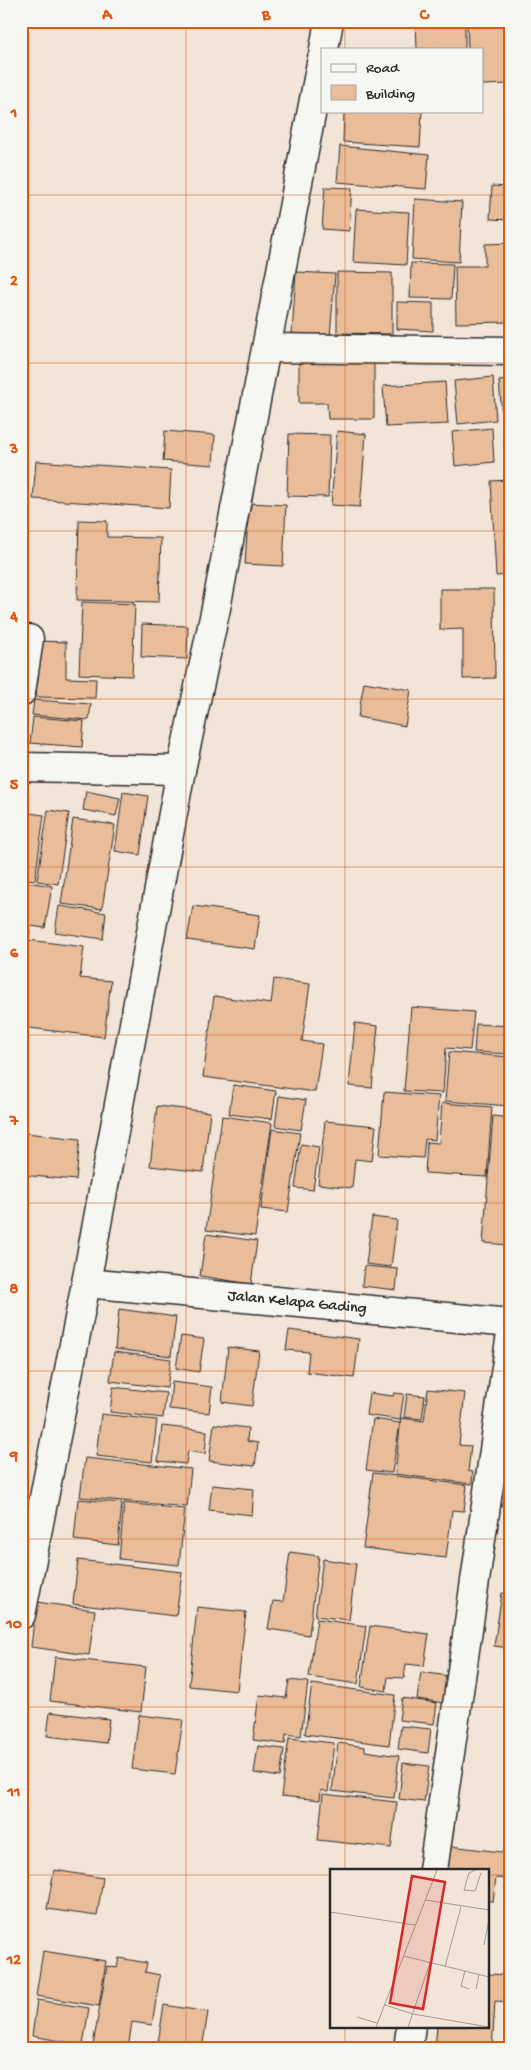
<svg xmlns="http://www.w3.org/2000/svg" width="531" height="2070" font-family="'Gochi Hand',sans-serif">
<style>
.building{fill:#eabd9a;stroke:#2b2b2b}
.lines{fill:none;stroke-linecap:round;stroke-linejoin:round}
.street-casing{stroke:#2b2b2b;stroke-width:31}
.street{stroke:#f6f6f2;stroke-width:28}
.grid{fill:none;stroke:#df570e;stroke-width:1;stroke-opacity:0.55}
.labels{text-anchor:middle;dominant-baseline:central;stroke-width:5;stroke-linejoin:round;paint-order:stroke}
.street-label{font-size:16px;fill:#2b2b2b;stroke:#f6f6f2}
.inset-road{fill:none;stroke:#a29b93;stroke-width:1}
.view{fill:#d62828;fill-opacity:0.15;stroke:#d62828;stroke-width:2.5}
.inset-edge{fill:none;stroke:#2b2b2b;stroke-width:2.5}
.neatline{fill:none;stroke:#df570e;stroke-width:2}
.grid-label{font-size:16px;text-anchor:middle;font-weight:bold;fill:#df570e}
</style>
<rect width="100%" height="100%" fill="#f2e5d8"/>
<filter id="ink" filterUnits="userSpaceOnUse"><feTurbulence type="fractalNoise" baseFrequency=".02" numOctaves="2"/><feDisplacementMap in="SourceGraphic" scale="10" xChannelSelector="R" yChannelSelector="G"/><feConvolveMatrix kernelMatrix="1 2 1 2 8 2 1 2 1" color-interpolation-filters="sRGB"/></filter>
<g filter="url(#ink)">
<path class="building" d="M416 21H465V49H417Z
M467 21H510V84L482 85V49H468Z
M344 111H422L420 147 343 142Z
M340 146 429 155 426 189 337 182Z
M492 186 510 187V220L490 219Z
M325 187 352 188 349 231 322 229Z
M415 199 462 202 459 262 412 259Z
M356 209 409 212 406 265 353 262Z
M510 243V322L456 323 455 266H485V244Z
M411 263 453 264 451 299 410 298Z
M296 272 335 274 330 337 292 334Z
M337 272 392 273V334L337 333Z
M397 302 433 303V331L397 329Z
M374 359V419H328L327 403H299V360Z
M493 377 496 420 458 424 454 381Z
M510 380V472H507L499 381Z
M445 382 448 424 386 427 383 386Z
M492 428 494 462 455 466 452 432Z
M165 431 215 435 213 465 163 461Z
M337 431 366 434 360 507 331 505Z
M289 434 330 435 328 497 287 496Z
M36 461 171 470 169 508 33 499Z
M510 480V575L496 576 491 481Z
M249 503 286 505 283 566 245 564Z
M79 520 107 521V537L161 538 159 602 77 600Z
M440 589H494L495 678 463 679V629L440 630Z
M82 602 135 604 132 676 79 674Z
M142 624 188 626 187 659 141 657Z
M38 641 66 642V678L96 679 95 698 36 697Z
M364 682 411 690 405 726 358 717Z
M34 700 91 704 89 720 32 715Z
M33 717 84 721 82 747 30 743Z
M86 791 120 798 116 816 83 810Z
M123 792 148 796 140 855 115 851Z
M48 810 69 813 58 884 37 881Z
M21 812 44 815 35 880 21 878Z
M73 819 115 825 102 909 61 904Z
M21 881 52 886 45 928 31 926 29 938 21 936Z
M59 906 106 913 103 939 55 932Z
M193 906 260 915 255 949 187 940Z
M28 940 84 947 80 978 111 981 104 1037 21 1027V988Z
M274 979 310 984 302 1041 322 1044 315 1092 203 1077 214 996 271 1004Z
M411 1007 474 1012 470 1050 446 1048 443 1093 404 1091Z
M355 1023 378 1026 372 1088 349 1086Z
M476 1024 510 1026V1054L474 1052Z
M449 1052 510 1057V1106L445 1101Z
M233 1085 276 1091 272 1119 229 1114Z
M384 1092 439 1096 435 1140 425 1139 423 1158 379 1155Z
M279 1096 306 1100 301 1130 275 1126Z
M442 1103 492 1107 487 1177 425 1173 427 1142 439 1143Z
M157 1106 210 1112 203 1172 150 1166Z
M222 1116 272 1123 255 1236 206 1230Z
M493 1116 510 1118V1245L483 1243Z
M325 1121 376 1126 372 1161 355 1159 352 1188 318 1184Z
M272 1129 300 1133 288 1212 261 1209Z
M26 1133 80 1139 76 1180 21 1175Z
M301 1144 319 1147 313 1190 295 1188Z
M372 1217 397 1220 391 1267 366 1264Z
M206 1234 257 1241 251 1284 200 1276Z
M364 1266 398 1269 396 1290 362 1286Z
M119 1309 176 1317 171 1356 115 1349Z
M289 1330 359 1339 354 1378 307 1372 309 1352 286 1350Z
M181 1336 204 1339 199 1372 176 1368Z
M228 1347 259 1351 252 1406 222 1402Z
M114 1352 171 1359 167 1388 110 1381Z
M172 1382 212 1387 209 1413 169 1409Z
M21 1383H25L21 1422Z
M113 1387 166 1393 163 1418 110 1412Z
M428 1389 465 1393 459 1445 471 1446 468 1471 473 1472 472 1484 395 1474 401 1418 424 1421Z
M369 1393 393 1396 394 1393 404 1394 400 1420 366 1415Z
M407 1394 425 1396 422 1419 404 1417Z
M101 1414 157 1420 152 1462 96 1456Z
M373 1419 400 1423 392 1473 366 1470Z
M214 1424 248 1428 247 1441 258 1443 255 1466 209 1461Z
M162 1426 207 1431 205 1454 188 1451 186 1464 158 1461Z
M85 1458 191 1469 187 1507 80 1497Z
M373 1473 467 1485 464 1511 452 1510 446 1558 363 1548Z
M212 1485 254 1489 252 1515 209 1510Z
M78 1499 122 1503 118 1545 74 1540Z
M124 1503 185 1509 179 1565 119 1559Z
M290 1552 319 1556 309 1635 268 1629 273 1601 283 1602Z
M323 1559 356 1564 349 1620 315 1616Z
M78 1560 182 1572 176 1616 73 1604Z
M502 1593 510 1594V1648L494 1646Z
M36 1602 95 1610 89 1655 31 1647Z
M197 1607 246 1612 237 1691 189 1686Z
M317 1619 366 1626 358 1684 309 1677Z
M370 1626 429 1634 424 1666 406 1664 404 1678 388 1677 386 1691 361 1687Z
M55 1657 146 1667 141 1712 50 1701Z
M421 1672 448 1676 444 1703 417 1699Z
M289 1680 308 1682 301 1736 286 1734 285 1744 253 1740 259 1695 286 1698Z
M312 1684 395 1695 389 1745 305 1734Z
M402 1698 437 1703 434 1724 399 1720Z
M50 1712 109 1719 106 1743 47 1736Z
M139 1715 183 1720 175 1774 132 1769Z
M401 1726 431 1729 428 1753 398 1749Z
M289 1738 334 1743 328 1792 321 1790 320 1800 281 1796Z
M338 1743 365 1747V1751L399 1756 394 1798 332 1791Z
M258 1746 284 1749 280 1777 254 1773Z
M403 1763 429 1766 424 1802 399 1799Z
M323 1794 397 1802 391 1848 318 1840Z
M450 1846 510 1853V1879L496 1878 493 1901H487V1870H447Z
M54 1870 103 1878 97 1916 47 1909Z
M43 1951 106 1961 99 2006 36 1996Z
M119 1958 147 1963 145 1972 160 1975 152 2025 132 2022 128 2049 93 2045 107 1966 117 1968Z
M487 1974 510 1975 509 2002 495 2001 492 2049 435 2048 437 2026H487Z
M37 2000 89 2008 83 2045 32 2036Z
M164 2005 208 2012 202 2049H157Z"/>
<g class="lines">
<g class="street-casing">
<g id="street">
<path d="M324 49 329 21"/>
<path d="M267 348 510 351"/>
<path d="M21 692 29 639"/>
<path d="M21 767 181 770"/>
<path id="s1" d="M86 1283 510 1323"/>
<path d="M21 1615 86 1283 181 770 216 608 322 58"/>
<path d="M433 1870 510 1340"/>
<path d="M408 2049 411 2026"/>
</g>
</g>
<use href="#street" class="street"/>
</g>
</g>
<path class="grid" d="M186 21V2049M345 21V49M345 111V1870M21 195H510M21 363H510M21 531H510M21 699H510M21 867H510M21 1035H510M21 1203H510M21 1371H510M21 1539H510M21 1707H510M21 1875H331M487 1875H510M345 2026V2049"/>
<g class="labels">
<g class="street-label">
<text stroke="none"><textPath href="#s1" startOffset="212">Jalan Kelapa Gading</textPath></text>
</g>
</g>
<g transform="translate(330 1869)">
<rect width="159" height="159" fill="#f2e5d8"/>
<path class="inset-road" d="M145 1 139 4 134 21 145 22 151 4M95 31 159 41M0 43 85 56M154 76 159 51M74 87 159 108M115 98 131 38M135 102 131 117 139 120M146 120 149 105M55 136 83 145 159 158M27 148 47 154M46 158 107 1M78 158 100 94"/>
<path class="view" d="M82 7 115 13 93 140 60 134Z"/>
<rect width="159" height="159" class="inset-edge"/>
</g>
<rect width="531" height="2070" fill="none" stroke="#f6f6f2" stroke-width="55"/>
<rect x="321" y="48" width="162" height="65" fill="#f6f6f2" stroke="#a5a5a2"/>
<rect x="331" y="64" width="25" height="8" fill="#f6f6f2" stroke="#a5a5a2"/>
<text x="366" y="72" font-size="15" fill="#2b2b2b">Road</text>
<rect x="331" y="85" width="25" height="15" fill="#eabd9a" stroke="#a5a5a2"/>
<text x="366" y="98" font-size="15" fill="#2b2b2b">Building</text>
<rect x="28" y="28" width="476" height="2014" class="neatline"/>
<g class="grid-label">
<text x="107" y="19">A</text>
<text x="266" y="19">B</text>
<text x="424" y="19">C</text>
<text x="14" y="117">1</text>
<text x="14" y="285">2</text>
<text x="14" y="453">3</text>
<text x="14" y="621">4</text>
<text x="14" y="789">5</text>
<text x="14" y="957">6</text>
<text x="14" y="1125">7</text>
<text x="14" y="1293">8</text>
<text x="14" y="1460">9</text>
<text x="14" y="1628">10</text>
<text x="14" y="1796">11</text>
<text x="14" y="1964">12</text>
</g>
</svg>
